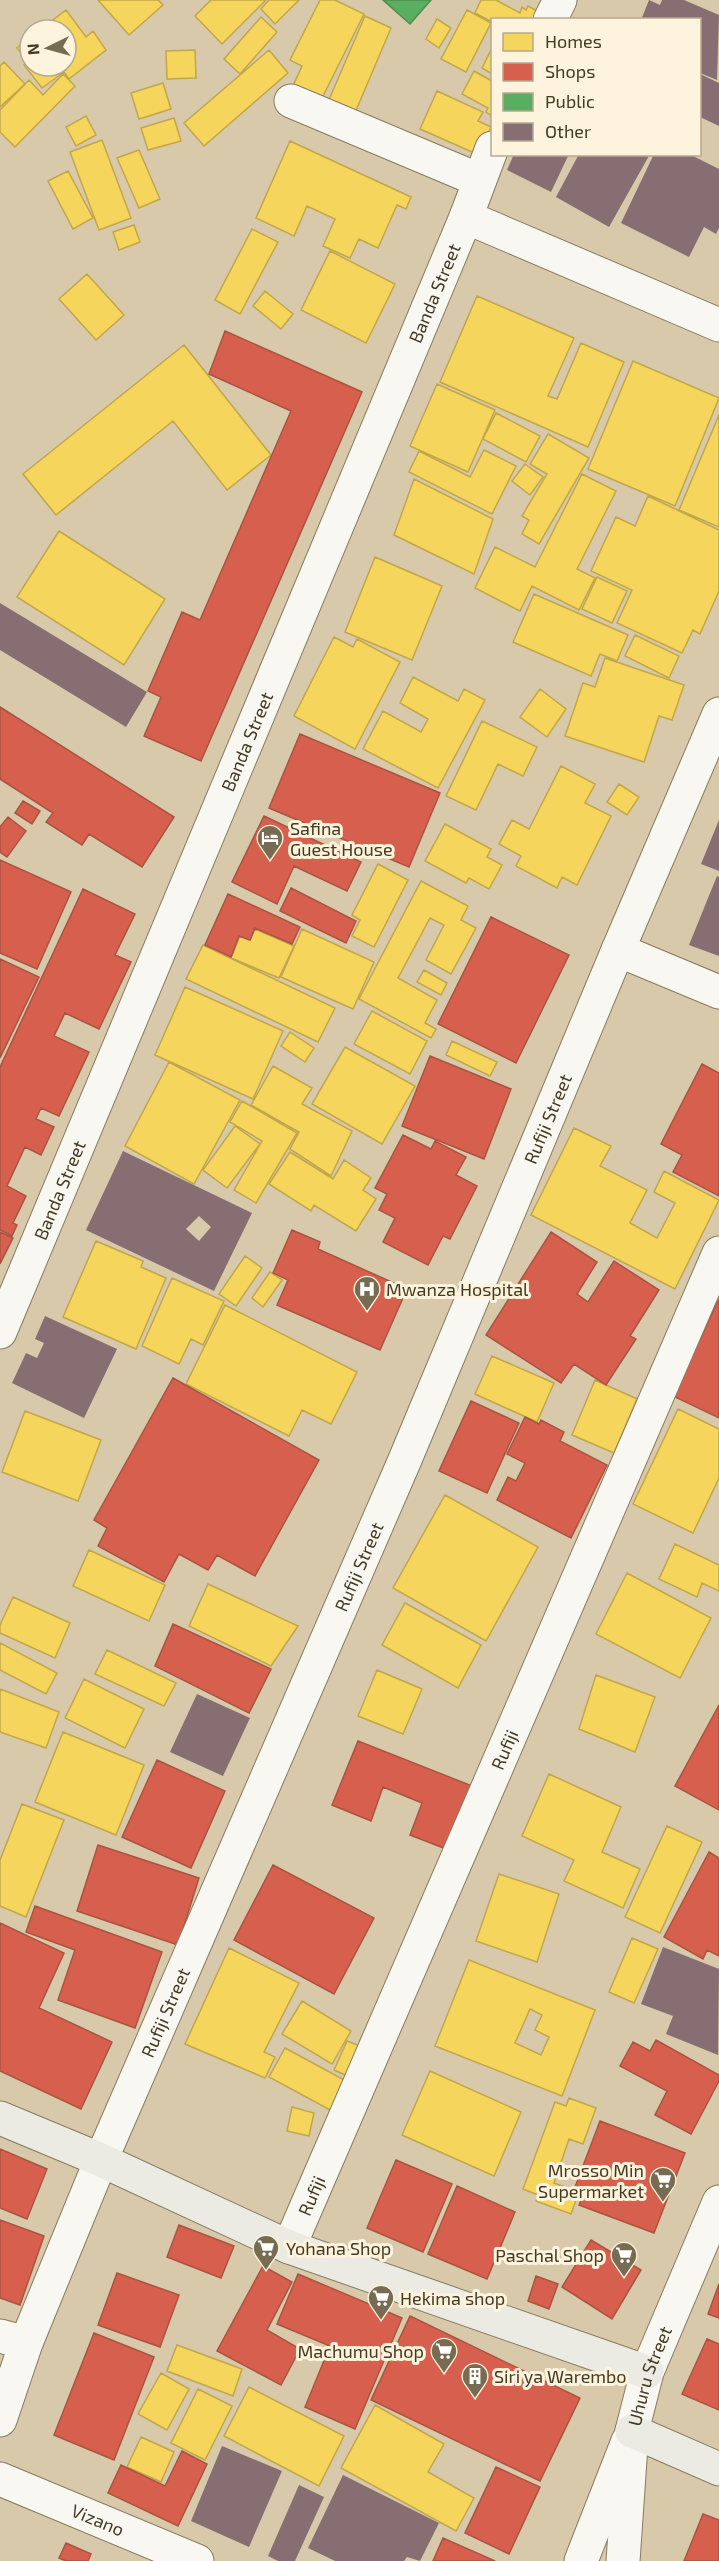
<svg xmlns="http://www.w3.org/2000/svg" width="719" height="2561" font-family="'Exo 2',sans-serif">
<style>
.homes{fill:#f6d55c;stroke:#c1a64a;stroke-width:1.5;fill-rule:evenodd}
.shops{fill:#d6604d;stroke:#aa5440;stroke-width:1.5}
.public{fill:#5aae61;stroke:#538b4e;stroke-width:1.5}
.building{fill:#876e73;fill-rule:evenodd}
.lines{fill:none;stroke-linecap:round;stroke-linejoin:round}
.minor-casing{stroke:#867b60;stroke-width:35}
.tertiary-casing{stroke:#867b60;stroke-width:35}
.secondary-casing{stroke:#867b60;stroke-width:35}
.minor{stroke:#f9f7f2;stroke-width:33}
.tertiary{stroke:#f9f7f2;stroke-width:33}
.secondary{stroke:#ebebe4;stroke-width:33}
.labels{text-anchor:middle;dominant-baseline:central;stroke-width:6;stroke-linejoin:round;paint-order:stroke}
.street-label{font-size:18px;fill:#443921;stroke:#fef3dc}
.poi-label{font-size:18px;fill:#443921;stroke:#fef3dc;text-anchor:start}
</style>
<rect width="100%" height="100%" fill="#d7c9a9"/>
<path class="homes" d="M98 0H158L163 5 129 35Z
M211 0H266L222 44 195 16Z
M269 0H299L275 24 261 9Z
M320 0H335L364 14 320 102 292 88 302 66 290 60Z
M481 0H496L520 13 522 7 526 10 528 6 541 13 538 20H492V22L475 13Z
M66 10 86 37 93 31 106 50 69 79 64 72 42 88 24 65 28 62 17 48 30 38V66H66V30H40Z
M467 10 491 23 466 72 441 59Z
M365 16 391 28 349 127 322 116Z
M261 17 277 32 240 74 224 59Z
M437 19 451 28 439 48 426 39Z
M492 48V74L482 68Z
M195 50 196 78 167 79 166 51Z
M269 50 288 73 204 146 184 123Z
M4 62 25 84 0 107V66Z
M474 71 492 81V116L486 112 488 108 462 94Z
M63 74 75 86 15 147 0 132V110L29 80 43 95Z
M163 83 171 109 139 119 131 93Z
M437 91 483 112 478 121 491 127 479 155 420 129Z
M86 116 96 135 76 146 66 127Z
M174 118 181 141 148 150 141 128Z
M102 140 131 218 99 230 70 152Z
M290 141 411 197 406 209 397 205 378 248 359 239 350 258 323 246 335 219 307 206 294 236 256 218Z
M139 150 160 199 139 208 117 158Z
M68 171 93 218 73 229 48 181Z
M134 225 140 242 119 250 113 232Z
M252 229 278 242 240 314 215 300Z
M330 251 395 284 366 343 301 310Z
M87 274 124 315 96 340 59 299Z
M265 291 293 314 281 329 253 306Z
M477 296 574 338 548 396 557 399 581 343 624 362 588 447 440 382Z
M184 345 271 455 227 490 173 421 56 515 23 474Z
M633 361 719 398 675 506 588 469Z
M437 384 495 410 468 472 410 446Z
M496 413 540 436 526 462 483 439Z
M719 415V527L679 510Z
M548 434 589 458 539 544 522 534 529 520 522 516 547 474 530 464Z
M484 450 516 466 492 514 409 472 419 451 470 477Z
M525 464 543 477 530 495 512 481Z
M582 474 616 491 577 569 595 578 579 610 532 586 520 611 475 588 495 547 535 567Z
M414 479 493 519 474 574 394 535Z
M648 496 719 530V591L700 634 693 630 682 653 617 623 632 590 591 571 616 517 635 526Z
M59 531 165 599 124 665 17 597Z
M375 557 442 586 412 660 345 632Z
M597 577 627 591 612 623 582 609Z
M534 594 628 635 617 661 600 654 591 676 513 642Z
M635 635 679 656 669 678 625 656Z
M334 637 353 647 357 639 400 662 355 749 294 716Z
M605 658 684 685 672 720 659 716 644 762 565 736 583 683 595 687Z
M413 677 458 701 464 689 485 700 438 788 363 749 383 711 421 732 428 719 400 703Z
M540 689 566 709 547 737 520 717Z
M482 721 537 747 523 776 498 764 476 810 446 796Z
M561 766 595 784 585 803 611 816 577 885 562 877 557 888 516 866 521 856 499 844 512 820 529 829Z
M619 784 639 797 627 815 607 802Z
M445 824 491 849 487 857 502 865 489 889 469 878 466 883 425 861Z
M378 864 408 880 374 947 352 936 360 920 352 915Z
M421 881 468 906 461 920 476 928 451 974 426 960 444 925 430 918 398 978 437 1000 425 1023 436 1029 431 1038 359 999Z
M255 929 294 946 279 978 231 958 240 936 250 940Z
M302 929 374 962 353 1009 281 977Z
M203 945 335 1008 318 1042 186 979Z
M424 970 447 983 441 995 417 982Z
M185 987 283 1031 253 1099 155 1055Z
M372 1011 427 1041 410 1074 354 1044Z
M290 1032 314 1048 305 1062 281 1046Z
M452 1041 497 1062 490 1076 446 1055Z
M345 1047 415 1086 382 1144 312 1104Z
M169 1062 240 1100 194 1184 125 1146Z
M273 1066 312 1088 302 1104 352 1131 331 1176 290 1149 299 1132 251 1105Z
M242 1101 297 1133 256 1203 234 1190 262 1141 230 1122Z
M235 1126 260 1144 227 1188 203 1170Z
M574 1128 611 1146 600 1166 647 1190 630 1223 657 1238 675 1203 654 1192 664 1171 719 1200 675 1289 531 1215Z
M290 1152 333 1179 344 1160 371 1178 363 1190 376 1199 356 1231 314 1205 311 1211 269 1184Z
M96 1241 143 1261 141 1267 166 1278 136 1349 63 1317Z
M245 1256 262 1268 236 1306 219 1294Z
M270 1272 282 1280 263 1307 252 1298Z
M172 1278 224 1301 203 1345 191 1339 179 1364 142 1346Z
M225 1305 357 1372 331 1424 302 1410 289 1436 186 1384Z
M492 1356 554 1383 537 1422 475 1394Z
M595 1380 637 1399 614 1453 572 1435Z
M678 1409 719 1429V1478L693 1533 633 1504Z
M25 1411 101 1440 78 1501 2 1472Z
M445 1495 538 1547 486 1641 393 1588Z
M675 1544 719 1565V1591L702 1583 697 1597 659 1579Z
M89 1550 165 1585 149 1621 73 1586Z
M627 1573 711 1618 680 1678 596 1634Z
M208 1584 298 1626 271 1666 189 1626Z
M13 1597 70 1623 55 1658 0 1633V1625Z
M405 1603 481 1645 458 1688 382 1645Z
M0 1643 57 1673 46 1694 0 1670Z
M107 1650 176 1683 164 1706 95 1674Z
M377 1670 422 1689 403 1734 358 1716Z
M596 1675 655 1697 635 1752 579 1729Z
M84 1679 144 1709 125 1748 65 1718Z
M0 1689 59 1712 46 1748 0 1732Z
M63 1732 144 1765 116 1835 35 1802Z
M549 1774 621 1807 602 1852 640 1869 623 1908 564 1881 574 1860 522 1836Z
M22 1804 64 1820 26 1917 0 1906V1860Z
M667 1826 702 1842 660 1933 625 1917Z
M499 1874 559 1894 537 1962 476 1941Z
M632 1938 658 1949 634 2003 609 1992Z
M229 1948 299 1983 264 2052 275 2057 265 2078 185 2044Z
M469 1960 595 2010 562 2096 435 2046ZM530 2009 542 2015 535 2030 549 2037 541 2055 515 2043Z
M302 2001 351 2031 332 2064 282 2034Z
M347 2041 368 2049 357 2080 334 2070Z
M285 2048 348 2082 332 2111 269 2077Z
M430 2071 521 2112 494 2176 402 2135Z
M569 2098 596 2108 583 2144 569 2139 554 2183 579 2192 571 2214 536 2201 538 2195 523 2189 555 2102 566 2106Z
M292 2107 314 2113 309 2136 287 2131Z
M177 2345 242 2369 233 2396 167 2371Z
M161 2373 189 2389 167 2430 138 2414Z
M249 2387 344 2436 319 2486 224 2436Z
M198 2389 232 2406 205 2460 171 2443Z
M375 2405 444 2444 428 2472 474 2498 456 2531 341 2468Z
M141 2437 174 2452 161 2482 127 2467Z"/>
<path class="shops" d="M225 331 362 392 201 761 144 736 161 697 148 691 182 612 200 620 291 411 209 374Z
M0 707 174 817 142 867 89 834 82 845 46 822 53 813 0 779Z
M300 734 440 793 409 867 269 808Z
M23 801 40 811 32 824 15 813Z
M264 816 361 862 347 891 294 866 277 904 232 882Z
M8 817 26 831 7 857 0 852V827Z
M0 860 71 892 37 969 0 953Z
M291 888 356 921 346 943 280 911Z
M83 889 135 914 115 955 131 962 99 1029 65 1013 54 1036 89 1052 59 1116 41 1108 36 1119 54 1127 41 1155 25 1147 7 1186 26 1196 13 1223 17 1225 12 1236 0 1230V1067Z
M228 894 300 927 292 944 255 928 250 940 239 936 231 957 205 945Z
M491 917 569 955 516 1063 438 1024Z
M0 959 39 977 0 1058Z
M430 1056 511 1089 484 1159 402 1126Z
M702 1064 719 1073V1196L673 1172 682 1155 661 1144Z
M403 1135 431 1149 435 1141 466 1157 456 1175 477 1186 450 1239 443 1236 428 1265 383 1242 395 1218 379 1210 387 1194 375 1188Z
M292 1230 320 1242 318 1249 407 1289 380 1350 277 1305 288 1280 273 1273Z
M0 1232 13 1238 0 1264Z
M551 1232 597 1262 577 1294 588 1302 614 1261 659 1290 630 1336 636 1339 606 1385 574 1364 561 1383 486 1335Z
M719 1299V1418L673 1396Z
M173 1378 319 1460 255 1576 217 1555 208 1570 179 1554 164 1582 98 1546 107 1528 94 1520Z
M471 1401 519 1423 487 1493 439 1471Z
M525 1417 539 1424 541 1420 564 1432 560 1441 607 1465 571 1538 497 1500 508 1477 516 1481 525 1463 507 1454Z
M173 1624 271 1669 249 1713 155 1666Z
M719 1705V1810L675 1786Z
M358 1741 472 1786 446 1849 410 1835 422 1803 383 1787 371 1821 332 1805Z
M157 1760 225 1791 191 1868 122 1837Z
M98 1845 199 1878 178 1945 77 1911Z
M709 1852 719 1858V1956L707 1950 703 1959 664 1937Z
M273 1865 374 1918 334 1994 234 1940Z
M35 1906 162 1952 135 2028 58 2000 75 1950 26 1932Z
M0 1923 64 1953 39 2008 112 2042 81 2109 0 2071Z
M656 2040 719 2075V2081L691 2134 655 2115 667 2091 620 2066 633 2042 650 2051Z
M600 2121 685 2153 654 2233 579 2205 585 2191 575 2187Z
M0 2149 47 2169 27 2219 0 2208Z
M396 2160 452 2184 423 2252 367 2228Z
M457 2186 515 2212 487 2279 428 2254Z
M0 2220 44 2236 20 2305 0 2298Z
M179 2225 234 2246 221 2278 167 2257Z
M591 2240 641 2270 612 2319 562 2287Z
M263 2266 292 2282 267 2330 300 2349 281 2385 217 2351Z
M117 2273 179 2295 160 2347 98 2325Z
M298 2274 402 2318 355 2429 305 2407 330 2346 277 2324Z
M536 2276 558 2284 549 2309 528 2301Z
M719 2284V2318L708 2314Z
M410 2316 580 2398 540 2481 371 2400Z
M94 2333 154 2357 114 2460 54 2435Z
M707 2339 719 2344V2410L682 2394Z
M182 2451 207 2464 178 2526 108 2493 121 2465 165 2486Z
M496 2467 540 2487 509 2554 465 2533Z
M703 2514 719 2520V2561H684Z
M443 2538 495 2561H433Z
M66 2543 91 2554 88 2561H66L59 2558Z"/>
<path class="public" d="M383 0H431L410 24Z"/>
<path class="building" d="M649 0 660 5 662 0H684L719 15 717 80 700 73V20H641Z
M700 74 719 83V126L700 117Z
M514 154H569L551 192 507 170Z
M579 154H650L609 227 556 197Z
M654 154H689L719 169V228L716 234 704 227 689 257 621 223Z
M0 603 147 692 126 727 0 650Z
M719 820V871L701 864Z
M717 876 719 877V956L689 945Z
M123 1151 252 1213 214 1291 86 1230ZM199 1216 211 1227 199 1241 186 1229Z
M45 1316 117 1349 84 1418 12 1383 26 1353 37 1358 44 1343 35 1339Z
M197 1694 250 1718 223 1776 170 1752Z
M663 1947 719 1969 718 2055 666 2034 673 2016 641 2004Z
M222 2446 282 2471 249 2547 191 2521Z
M343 2475 439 2523 420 2561 407 2557 404 2561H335L308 2548Z
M299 2485 324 2497 295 2561H278L268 2556Z"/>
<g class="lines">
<g class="minor-casing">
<g id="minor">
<path d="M550 20 560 0"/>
<path d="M291 101 479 180"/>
<path d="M466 217 719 325"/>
<path d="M618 950 719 992"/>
<path id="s1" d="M0 1332 466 217 492 148"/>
<path id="s2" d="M289 2247 719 1253"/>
<path d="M0 2336 26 2343"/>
<path id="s3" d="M0 2479 197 2561"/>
<path d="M581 2561 628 2441"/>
</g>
</g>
<g class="tertiary-casing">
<g id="tertiary">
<path id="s4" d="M0 2420 26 2343 101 2160 404 1462 618 950 719 714"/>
<path id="s5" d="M623 2561 632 2431 647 2372 719 2202"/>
</g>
</g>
<g class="secondary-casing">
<path id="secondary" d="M0 2118 101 2160 289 2247 647 2372
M632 2431 719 2469"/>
</g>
<use href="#minor" class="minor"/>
<use href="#tertiary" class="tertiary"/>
<use href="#secondary" class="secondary"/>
</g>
<defs>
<g id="hotel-pin" transform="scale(1.35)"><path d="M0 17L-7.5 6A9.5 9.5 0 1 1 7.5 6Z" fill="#776b51" stroke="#fef3dc"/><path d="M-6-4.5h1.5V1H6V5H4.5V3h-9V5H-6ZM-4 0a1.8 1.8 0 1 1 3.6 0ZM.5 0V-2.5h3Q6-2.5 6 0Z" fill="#fff"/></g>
<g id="hospital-pin" transform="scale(1.35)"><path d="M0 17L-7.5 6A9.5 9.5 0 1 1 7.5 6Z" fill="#776b51" stroke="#fef3dc"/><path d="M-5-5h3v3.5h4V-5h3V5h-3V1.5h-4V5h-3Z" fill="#fff"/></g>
<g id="supermarket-pin" transform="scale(1.35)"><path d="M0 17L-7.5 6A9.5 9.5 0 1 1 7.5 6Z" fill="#776b51" stroke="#fef3dc"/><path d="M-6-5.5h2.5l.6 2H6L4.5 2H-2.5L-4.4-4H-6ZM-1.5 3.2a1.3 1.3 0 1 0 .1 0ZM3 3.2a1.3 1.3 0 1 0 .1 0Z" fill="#fff"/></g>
<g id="building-pin" transform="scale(1.35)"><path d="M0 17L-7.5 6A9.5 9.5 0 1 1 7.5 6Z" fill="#776b51" stroke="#fef3dc"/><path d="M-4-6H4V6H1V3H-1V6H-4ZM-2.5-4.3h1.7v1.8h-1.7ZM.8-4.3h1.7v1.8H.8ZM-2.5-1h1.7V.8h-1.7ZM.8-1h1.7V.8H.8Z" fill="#fff"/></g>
</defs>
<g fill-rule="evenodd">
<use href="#hotel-pin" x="270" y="838"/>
<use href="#hospital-pin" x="367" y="1289"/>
<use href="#supermarket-pin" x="663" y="2180"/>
<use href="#supermarket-pin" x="266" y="2248"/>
<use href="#supermarket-pin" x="624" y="2255"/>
<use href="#supermarket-pin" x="381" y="2298"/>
<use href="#supermarket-pin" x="444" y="2351"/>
<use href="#building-pin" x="475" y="2376"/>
</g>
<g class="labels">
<g class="street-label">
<text stroke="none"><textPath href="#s1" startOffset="1126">Banda Street</textPath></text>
<text stroke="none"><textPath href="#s1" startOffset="640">Banda Street</textPath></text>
<text stroke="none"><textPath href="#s4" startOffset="1412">Rufiji Street</textPath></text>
<text stroke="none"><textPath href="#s1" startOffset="154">Banda Street</textPath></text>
<text stroke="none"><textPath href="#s4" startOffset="926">Rufiji Street</textPath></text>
<text stroke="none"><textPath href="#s2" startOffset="542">Rufiji</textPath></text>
<text stroke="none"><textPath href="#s4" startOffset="440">Rufiji Street</textPath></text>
<text stroke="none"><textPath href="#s2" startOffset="56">Rufiji</textPath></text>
<text stroke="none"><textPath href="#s5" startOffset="188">Uhuru Street</textPath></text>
<text stroke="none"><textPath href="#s3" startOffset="106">Vizano</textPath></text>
</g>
<g class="poi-label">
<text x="290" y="828">Safina<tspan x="290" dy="21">Guest House</tspan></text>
<text x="386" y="1289">Mwanza Hospital</text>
<text x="644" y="2170" text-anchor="end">Mrosso Min<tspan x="644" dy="21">Supermarket</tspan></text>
<text x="286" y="2248">Yohana Shop</text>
<text x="604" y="2255" text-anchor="end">Paschal Shop</text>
<text x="400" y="2298">Hekima shop</text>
<text x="424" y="2351" text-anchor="end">Machumu Shop</text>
<text x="494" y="2376">Siri ya Warembo</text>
</g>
</g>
<rect x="491" y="18" width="210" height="138" fill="#fef3dc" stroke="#b4a991" stroke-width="1.5"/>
<rect x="503" y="33" width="30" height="18" fill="#f6d55c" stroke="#b4a991" stroke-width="1.5"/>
<text x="545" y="48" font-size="18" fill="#443921">Homes</text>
<rect x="503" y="63" width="30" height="18" fill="#d6604d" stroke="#b4a991" stroke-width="1.5"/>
<text x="545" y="78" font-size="18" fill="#443921">Shops</text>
<rect x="503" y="93" width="30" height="18" fill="#5aae61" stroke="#b4a991" stroke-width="1.5"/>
<text x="545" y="108" font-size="18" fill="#443921">Public</text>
<rect x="503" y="123" width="30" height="18" fill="#876e73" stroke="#b4a991" stroke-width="1.5"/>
<text x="545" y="138" font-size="18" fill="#443921">Other</text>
<g transform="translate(48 48) rotate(265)"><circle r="28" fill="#fef3dc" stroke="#b4a991" stroke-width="1.5"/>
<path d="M0-4.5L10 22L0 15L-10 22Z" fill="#776b51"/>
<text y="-9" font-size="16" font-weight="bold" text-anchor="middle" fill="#443921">N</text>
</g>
</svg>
